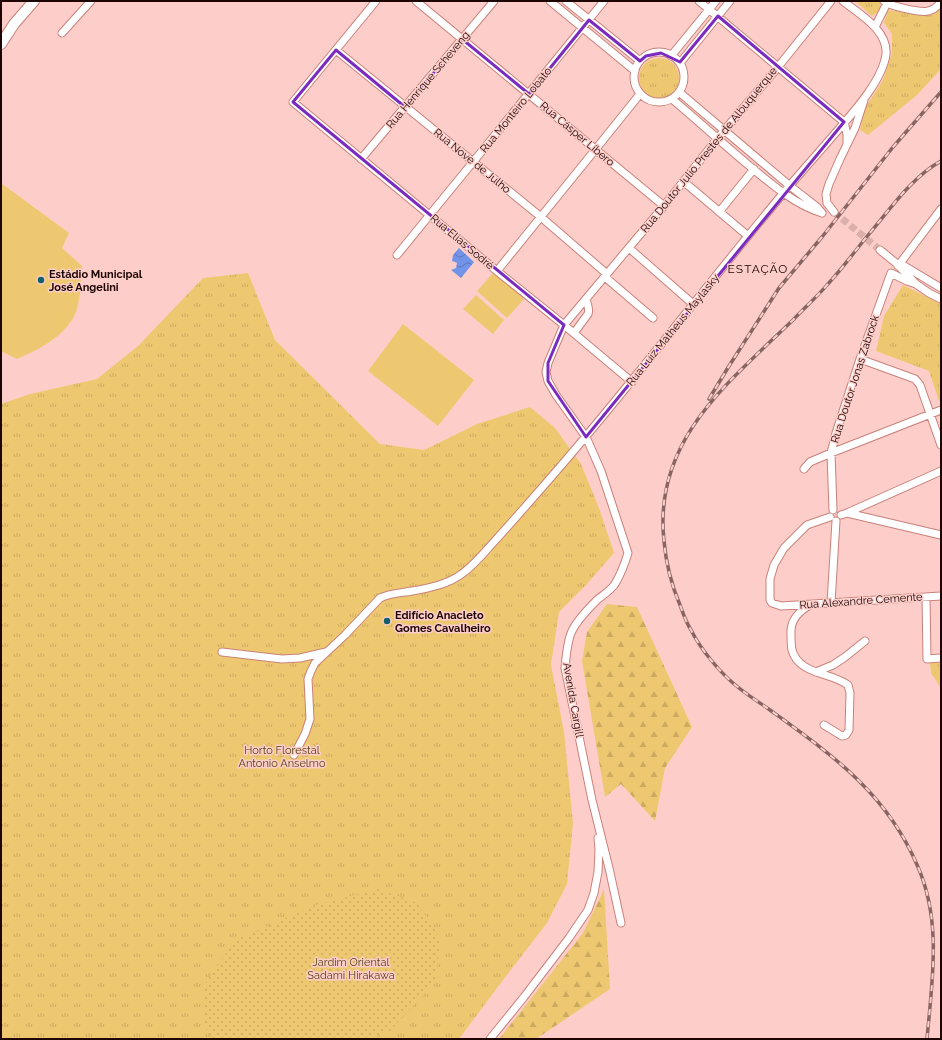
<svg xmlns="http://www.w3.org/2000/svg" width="942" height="1040" font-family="Raleway,sans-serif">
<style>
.grass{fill:url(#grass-tufts)}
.forest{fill:url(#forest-firs)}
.garden{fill:url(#garden-dots)}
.pitch{fill:#eec871}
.water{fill:url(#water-waves)}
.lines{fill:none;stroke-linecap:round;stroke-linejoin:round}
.street-tunnel{stroke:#dbb0ab;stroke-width:7;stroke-dasharray:7 3.5;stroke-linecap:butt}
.street-casing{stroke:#c9817a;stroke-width:9}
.secondary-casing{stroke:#c9817a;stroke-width:12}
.street{stroke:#fff;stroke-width:7}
.secondary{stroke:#fff;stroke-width:10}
.rail-casing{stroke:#886562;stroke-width:3.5}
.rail{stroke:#fdcec9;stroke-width:2;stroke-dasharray:6;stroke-linecap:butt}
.marked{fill:none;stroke:#7b2cbf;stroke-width:3;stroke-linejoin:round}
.poi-dot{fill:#12616a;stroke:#fdcec9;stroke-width:1.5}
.labels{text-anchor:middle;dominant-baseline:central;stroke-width:3;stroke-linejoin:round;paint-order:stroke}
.street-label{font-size:11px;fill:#1d0504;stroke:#fdcec9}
.poi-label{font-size:11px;font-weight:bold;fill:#1d0504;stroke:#fdcec9;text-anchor:start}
.park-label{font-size:11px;fill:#544216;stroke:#fdcec9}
.neighbourhood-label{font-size:12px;letter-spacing:1px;fill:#1d0504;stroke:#fdcec9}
</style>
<defs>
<pattern id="grass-tufts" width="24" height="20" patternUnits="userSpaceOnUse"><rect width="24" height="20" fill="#eec871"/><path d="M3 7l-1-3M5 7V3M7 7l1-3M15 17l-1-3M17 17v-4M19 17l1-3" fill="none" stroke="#ccaa60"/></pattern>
<pattern id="forest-firs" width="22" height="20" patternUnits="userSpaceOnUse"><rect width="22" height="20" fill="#eec871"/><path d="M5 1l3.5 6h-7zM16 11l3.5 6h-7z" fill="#ccaa60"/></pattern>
<pattern id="garden-dots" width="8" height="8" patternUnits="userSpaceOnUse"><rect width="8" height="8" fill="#eec871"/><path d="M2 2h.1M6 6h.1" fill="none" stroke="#ccaa60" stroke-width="1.8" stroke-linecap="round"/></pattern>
<pattern id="water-waves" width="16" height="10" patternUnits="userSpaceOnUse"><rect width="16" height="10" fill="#7194e9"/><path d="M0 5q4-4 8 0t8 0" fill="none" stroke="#5c77bb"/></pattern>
</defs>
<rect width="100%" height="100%" fill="#fdcec9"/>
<path class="grass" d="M855 1H880C881 9 879 12 872 16Z
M941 8V69L917 95 868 135 860 130 865 108 883 80 892 53V34L884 23 888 10 918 15H932Z
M639 78a20 20 0 1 1 40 0a20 20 0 1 1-40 0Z
M248 273 275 340 380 444 424 450 477 424 530 407 555 428 581 464 599 508 614 553 586 585 559 612 551 665 564 732 573 823 567 884 547 923 500 984 459 1039H1V404L30 394 97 379 138 346 203 278Z
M903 285 941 304V400L939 401 929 371 876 351 884 316Z
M941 660V688L931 673 930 662Z"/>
<path class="forest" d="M607 604 637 607 692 727 665 768 655 821 621 784 605 797 582 661 587 632Z
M604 889 610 989 536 1039H499L583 933Z"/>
<path class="garden" d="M379 889 417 903 441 939 435 982 390 1031 370 1039H214L204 1027 203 987 235 940 316 905Z"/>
<path class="pitch" d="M1 183 69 233 62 248 82 266C81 281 81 297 76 312 66 336 40 349 17 359L1 351Z
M494 272 524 299 507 318 477 291Z
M476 295 504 320 493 334 463 309Z
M403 324 474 380 438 426 368 371Z"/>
<path class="water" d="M459 248 474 262 461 278 451 270 456 268 457 263 455 262 452 261 453 255Z"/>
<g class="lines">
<path class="street-tunnel" d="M834 212 880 250"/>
<g class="street-casing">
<path id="street" d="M376 1 293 102 497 271 564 325 632 382
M416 1 664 206
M550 1 635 71
M566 1 640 61
M699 1 844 122 847 134V143
M884 1C889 6 921 13 928 11 933 10 938 6 941 2
M875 27 888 1
M62 33 91 1
M336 50 541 217 607 274
M634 77a25 25 0 1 1 50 0a25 25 0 1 1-50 0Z
M671 56 716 1
M680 63 730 1
M679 92 790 186 817 207 822 213
M672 99C697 120 721 142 746 163 769 182 793 204 822 213
M361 159 494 1
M683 181 748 236
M719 212 754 169
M834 212 827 203 826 194 829 184 840 159 855 128 864 100
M629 248 693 304
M880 250 896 263 916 284 929 293 941 299
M397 255 473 162 604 1
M901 264 941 288
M898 266 941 209
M497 271 595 150 640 94
M605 277 653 318
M574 333 588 314C590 309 587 304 586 299
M860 359 915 379 920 385 941 445
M804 469 810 462 831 453 941 410
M833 510 831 453 836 433 860 359 891 273 907 281 916 284
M847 513 941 535
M841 515 847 513 941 471
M830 517 807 525 784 548 774 565 770 579V600L772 603 781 606 941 596
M926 597 927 659 941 658
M831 603 836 521
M810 605C799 611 790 621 791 634 791 640 791 645 792 650 799 675 831 672 848 685L850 693 849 730 846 735 842 736 824 725
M222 652 282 659 300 658 326 652
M816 672 833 665 845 657 865 641
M294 755 305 734 310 719 308 679 311 671 315 663 345 635 380 598C390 593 401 593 412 591 430 588 449 584 463 573 474 565 483 554 492 544 513 521 533 498 553 475 636 380 710 280 791 184 805 168 818 153 832 137 850 116 883 81 886 54 888 30 859 14 843 1
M621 923 609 868 592 800 565 668C566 658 567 641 572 631 577 620 588 609 597 600 603 595 610 591 615 584 621 574 625 563 628 553L601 471 586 437 556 395 548 381 546 372 548 363 564 325 664 206 717 139 778 67 831 1
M490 1039 524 997 569 938 588 910 594 893 598 872 599 850 598 838"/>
</g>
<g class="secondary-casing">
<path id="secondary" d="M1 44 14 24 34 1"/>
</g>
<use href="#street" class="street"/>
<use href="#secondary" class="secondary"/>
<g class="rail-casing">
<path id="rail" d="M709 399 729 366 779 288 822 237 893 147 941 92
M927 1039C932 981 942 922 918 867 887 793 832 755 770 710 760 703 749 696 739 688 721 674 701 650 691 630 686 622 683 613 680 605 671 584 666 563 664 541 653 440 728 383 793 320 804 308 817 297 827 285 842 269 855 251 869 234 891 208 911 178 941 161"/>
</g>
<use href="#rail" class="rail"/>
</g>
<path class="marked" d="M718 16 844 122 586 437 548 381V363L564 325 293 102 336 50 405 107 462 39 529 94 589 20 640 61 646 56 661 53 680 62Z"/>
<g class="poi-dot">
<circle cx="41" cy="280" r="4"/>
<circle cx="387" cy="621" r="4"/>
</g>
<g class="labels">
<g class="street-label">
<text transform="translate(428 80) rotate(-50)">Rua Henrique Scheveng</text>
<text transform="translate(516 110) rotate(-51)">Rua Monteiro Lobato</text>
<text transform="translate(577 134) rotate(40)">Rua Cásper Líbero</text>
<text transform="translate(709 150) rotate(-51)">Rua Doutor Julio Prestes de Albuquerque</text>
<text transform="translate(472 161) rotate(39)">Rua Nove de Julho</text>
<text transform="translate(462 242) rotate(40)">Rua Elias Sodré</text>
<text transform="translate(673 330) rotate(-51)">Rua Luiz Matheus Maylasky</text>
<text transform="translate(855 379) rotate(-72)">Rua Doutor Jonas Zabrock</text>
<text transform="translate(861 601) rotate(-4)">Rua Alexandre Cemente</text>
<text transform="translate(573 700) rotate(80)">Avenida Cargill</text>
</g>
<g class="poi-label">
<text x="49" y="274">Estádio Municipal<tspan x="49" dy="13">José Angelini</tspan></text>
<text x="395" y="615">Edifício Anacleto<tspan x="395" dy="13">Gomes Cavalheiro</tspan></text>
</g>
<g class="park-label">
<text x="282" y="750">Horto Florestal<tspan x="282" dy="13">Antonio Anselmo</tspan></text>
<text x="351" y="962">Jardim Oriental<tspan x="351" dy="13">Sadami Hirakawa</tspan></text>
</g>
<g class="neighbourhood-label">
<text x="758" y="269">ESTAÇÃO</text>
</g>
</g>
<rect width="942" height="1040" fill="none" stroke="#1d0504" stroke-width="4"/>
</svg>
